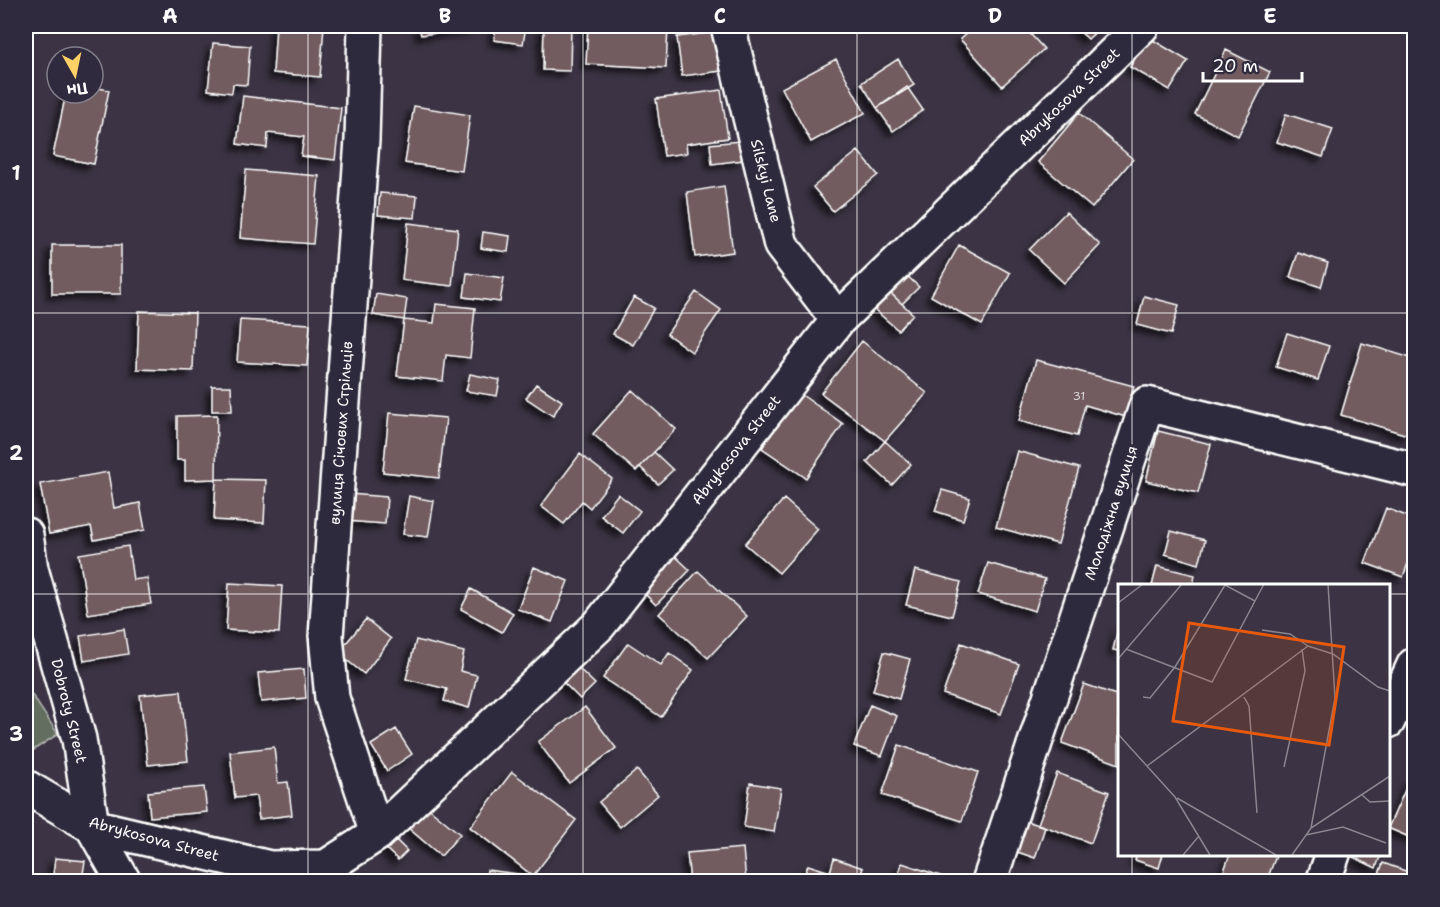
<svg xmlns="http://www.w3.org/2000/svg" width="1440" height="907" font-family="'Shantell Sans',sans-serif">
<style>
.green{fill:#646d60;stroke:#b2b6b0;stroke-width:1.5}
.building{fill:#725c60;stroke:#fff;stroke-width:1.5;filter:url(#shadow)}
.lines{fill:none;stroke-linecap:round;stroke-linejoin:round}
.minor-casing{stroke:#fff;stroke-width:38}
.minor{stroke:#2f2a3d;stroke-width:33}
.grid{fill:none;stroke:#fff;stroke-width:1.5;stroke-opacity:0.55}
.labels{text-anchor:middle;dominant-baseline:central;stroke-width:6;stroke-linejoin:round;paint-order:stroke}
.number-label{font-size:12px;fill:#dcd6d7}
.street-label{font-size:15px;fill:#fff;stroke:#2f2a3d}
.inset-road{fill:none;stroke:#8a858f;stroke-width:1.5}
.view{fill:#e8590c;fill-opacity:0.15;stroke:#e8590c;stroke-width:3}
.inset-edge{fill:none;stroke:#fff;stroke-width:3}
.neatline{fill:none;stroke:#fff;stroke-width:2}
.grid-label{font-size:20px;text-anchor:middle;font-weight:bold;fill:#fff}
</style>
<defs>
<filter id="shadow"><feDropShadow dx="-5.5" dy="5.5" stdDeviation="3" flood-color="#0009"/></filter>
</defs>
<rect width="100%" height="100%" fill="#3c3444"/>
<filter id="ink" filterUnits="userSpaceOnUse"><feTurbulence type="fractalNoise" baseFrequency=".0167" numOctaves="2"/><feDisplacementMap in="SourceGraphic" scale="12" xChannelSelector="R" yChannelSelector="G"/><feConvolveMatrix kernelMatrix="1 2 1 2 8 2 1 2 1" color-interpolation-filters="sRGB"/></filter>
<g filter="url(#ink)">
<path class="green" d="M26 686 58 734 26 755Z"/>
<path class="building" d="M276 26H324L320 77 273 73Z
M419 26H474V28L421 35Z
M496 26H526L523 44 494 40Z
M544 26H571L570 71 543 70Z
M588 26H668L666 68 586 64Z
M976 26H1023L1044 49 1002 86 960 39Z
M1074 26H1102L1088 39Z
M716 32 721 71 682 76 677 37Z
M1148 37 1188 61 1170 90 1130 67Z
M213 43 250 46 247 85 233 84 232 93 208 90Z
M1226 50 1270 72 1238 136 1195 114Z
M836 59 865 113 811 142 782 88Z
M898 59 914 85 877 108 861 83Z
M93 87 109 90 94 164 53 156 66 93H93Z
M907 87 923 110 893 131 877 108Z
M721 90 728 138 686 144 687 153 664 156 656 99Z
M243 96 341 108 335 160 301 156 304 137 268 133 267 148 237 144Z
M414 106 470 115 462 171 405 163Z
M1079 113 1133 159 1092 208 1038 162Z
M1286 114 1333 129 1323 157 1277 142Z
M740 141 743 160 712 164 710 144Z
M858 151 878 175 833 211 813 187Z
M246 170 319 176 313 244 240 238Z
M724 186 733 252 695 257 687 192Z
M380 193 417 196 415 218 378 215Z
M1066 212 1100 245 1064 283 1029 250Z
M408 223 458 229 452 286 402 280Z
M483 232 510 236 508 252 481 248Z
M52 245H121V294H52Z
M959 245 1010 273 982 325 931 296Z
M1298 253 1328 263 1321 287 1290 277Z
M901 270 919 287 902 304 884 287Z
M467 273 504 278 500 302 464 297Z
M884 287 913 314 898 330 868 304Z
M696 292 721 310 692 352 667 334Z
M376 294 407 299 404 320 373 315Z
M1144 296 1179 305 1171 334 1137 325Z
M634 297 654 308 633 345 613 334Z
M436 304 475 308 470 358 446 355 443 381 397 376 404 320 434 323Z
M139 311 195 313 193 371 137 369Z
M240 320 310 324 307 366 237 362Z
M1287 333 1329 346 1318 380 1276 367Z
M862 341 927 393 885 441 821 393Z
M1362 343 1414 359V413L1408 435 1341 415Z
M1036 360 1134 386 1126 417 1085 405 1077 436 1019 421Z
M470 374 500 380 497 396 466 391Z
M536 384 562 401 553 416 526 398Z
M212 386H231L232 411H212Z
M632 390 676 429 636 471 593 434Z
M799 393 843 424 806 478 762 448Z
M389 413 446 418 439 478 383 472Z
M217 415 216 479 185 480V460H177V416Z
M1158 431 1211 444 1198 493 1146 481Z
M885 441 911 464 892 485 867 462Z
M1017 451 1079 468 1058 544 996 527Z
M654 452 673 470 658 484 640 467Z
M580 454 612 479 590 508 582 501 564 524 541 506Z
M108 472 114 508 140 503 145 530 94 540 91 526 49 534 40 484Z
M216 479 266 480 264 523 214 520Z
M942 490 970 498 963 520 935 511Z
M349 494 387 497 385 524 346 521Z
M618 494 640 511 623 533 601 516Z
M409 496 434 501 428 537 403 534Z
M784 499 818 529 779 573 745 544Z
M1386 508 1414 519V547L1403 577 1365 563Z
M1171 531 1205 540 1199 564 1165 554Z
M128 546 133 580 147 578 151 604 88 614 79 554Z
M672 553 690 570 656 605 639 588Z
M988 563 1045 579 1035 611 978 594Z
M1157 566 1195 575 1193 586H1152Z
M534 567 568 581 552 622 518 609Z
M915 570 961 582 952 616 906 605Z
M698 571 747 616 708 658 659 614Z
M229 583 282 586 279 633 226 630Z
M471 589 513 613 502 632 461 609Z
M366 619 391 639 364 674 338 653Z
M1119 625V651L1113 650Z
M124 629 128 654 84 661 80 636Z
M416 640 464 652 460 671 477 675 469 708 444 701 447 689 406 679Z
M628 643 661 665 669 653 693 670 661 717 603 678Z
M961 643 1019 664 1001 714 943 694Z
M884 652 910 659 899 699 873 691Z
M574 664 595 684 580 699 560 679Z
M304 669 306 698 261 702 258 673Z
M1084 684 1119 696V764L1062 743Z
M181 691 188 761 148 765 140 695Z
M870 705 897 716 882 756 854 746Z
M585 707 616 748 569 783 538 742Z
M396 729 412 754 387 771 371 745Z
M899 745 978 772 962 821 882 795Z
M274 747 278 783 288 782 292 815 259 819 256 796 235 798 230 752Z
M637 770 658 795 620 827 599 802Z
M512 772 576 820 533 876 470 827Z
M1057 773 1109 792 1091 843 1038 824Z
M1410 779 1414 781V839L1388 828Z
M750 783 781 788 774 832 744 827Z
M204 787 207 812 150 817 148 792Z
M425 805 460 834 441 856 407 827Z
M1017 818 1045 827 1035 858 1006 848Z
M393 837 407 851 398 860 383 846Z
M743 848 746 882H690L687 853Z
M1137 854H1163L1159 868 1135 860Z
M1230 854H1272L1276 856 1266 882H1220Z
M1347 854H1381L1376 868Z
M55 858 85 861 82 880 53 876Z
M834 858 863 868 858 882H802L808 865 830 872Z
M902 863 955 881 896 882Z
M1383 863 1414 874V882H1376Z
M487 870 533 876 552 882H485Z"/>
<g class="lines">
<g class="minor-casing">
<path id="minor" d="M365 26 362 140 326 636 332 698 377 834
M728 26 781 245 838 320
M26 535 31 569 79 739 92 826 124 882
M1388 721 1414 665
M26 787 92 826 270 868 326 867 377 834 599 625 838 320 1142 26
M989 882 1147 404 1414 470
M1323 882 1333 854"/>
</g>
<use href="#minor" class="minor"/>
</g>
</g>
<path class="grid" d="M308 26V882M583 26V882M857 26V882M1132 26V586M26 313H1414M26 594H1119M1388 594H1414M1132 854V882"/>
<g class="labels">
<g class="number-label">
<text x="1079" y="396">31</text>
</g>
<g class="street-label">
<text transform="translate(1069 97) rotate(-44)">Abrykosova Street</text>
<text transform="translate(766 181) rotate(76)">Silskyi Lane</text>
<text transform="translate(341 433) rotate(-86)">вулиця Січових Стрільців</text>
<text transform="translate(736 450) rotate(-52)">Abrykosova Street</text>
<text transform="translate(1111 513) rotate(-72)">Молодіжна вулиця</text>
<text transform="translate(69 711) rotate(76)">Dobroty Street</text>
<text transform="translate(154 839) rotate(15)">Abrykosova Street</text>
</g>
</g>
<g transform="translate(1118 584)">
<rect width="272" height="272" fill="#3c3444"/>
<path class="inset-road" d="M0 19 25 0M144 46 172 50 190 62M8 65 94 98 146 0M0 75 64 0M25 113 32 114 57 83 107 1 137 17M126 113 131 122 139 229M0 150 57 213 92 271M29 182 190 62 215 70 260 103 272 107M166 183 187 87 184 65M243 210 252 218 272 217M59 214 158 271M193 244 217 114 210 0M188 251 225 243 268 259M65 271 81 252M174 271 193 244 272 192"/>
<path class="view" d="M71 39 226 63 211 161 55 137Z"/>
<rect width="272" height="272" class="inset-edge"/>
</g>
<rect width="1440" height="907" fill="none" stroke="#2f2a3d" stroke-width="66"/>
<g transform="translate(75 75) rotate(171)"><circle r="28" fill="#2f2a3d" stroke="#827f8b" stroke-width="1.5"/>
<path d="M0-4.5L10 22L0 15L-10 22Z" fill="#ffd166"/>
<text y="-9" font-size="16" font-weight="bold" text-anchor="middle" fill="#ffffff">Пн</text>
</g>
<path d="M1203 72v9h99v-9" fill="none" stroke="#ffffff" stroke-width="3"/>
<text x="1212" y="72" font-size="18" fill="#ffffff" stroke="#2f2a3d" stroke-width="4.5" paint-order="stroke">20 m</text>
<rect x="33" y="33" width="1374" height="841" class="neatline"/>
<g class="grid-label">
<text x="170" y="23">A</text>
<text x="445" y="23">B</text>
<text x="720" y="23">C</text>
<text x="995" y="23">D</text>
<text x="1270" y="23">E</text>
<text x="16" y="180">1</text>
<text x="16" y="460">2</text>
<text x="16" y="741">3</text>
</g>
</svg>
